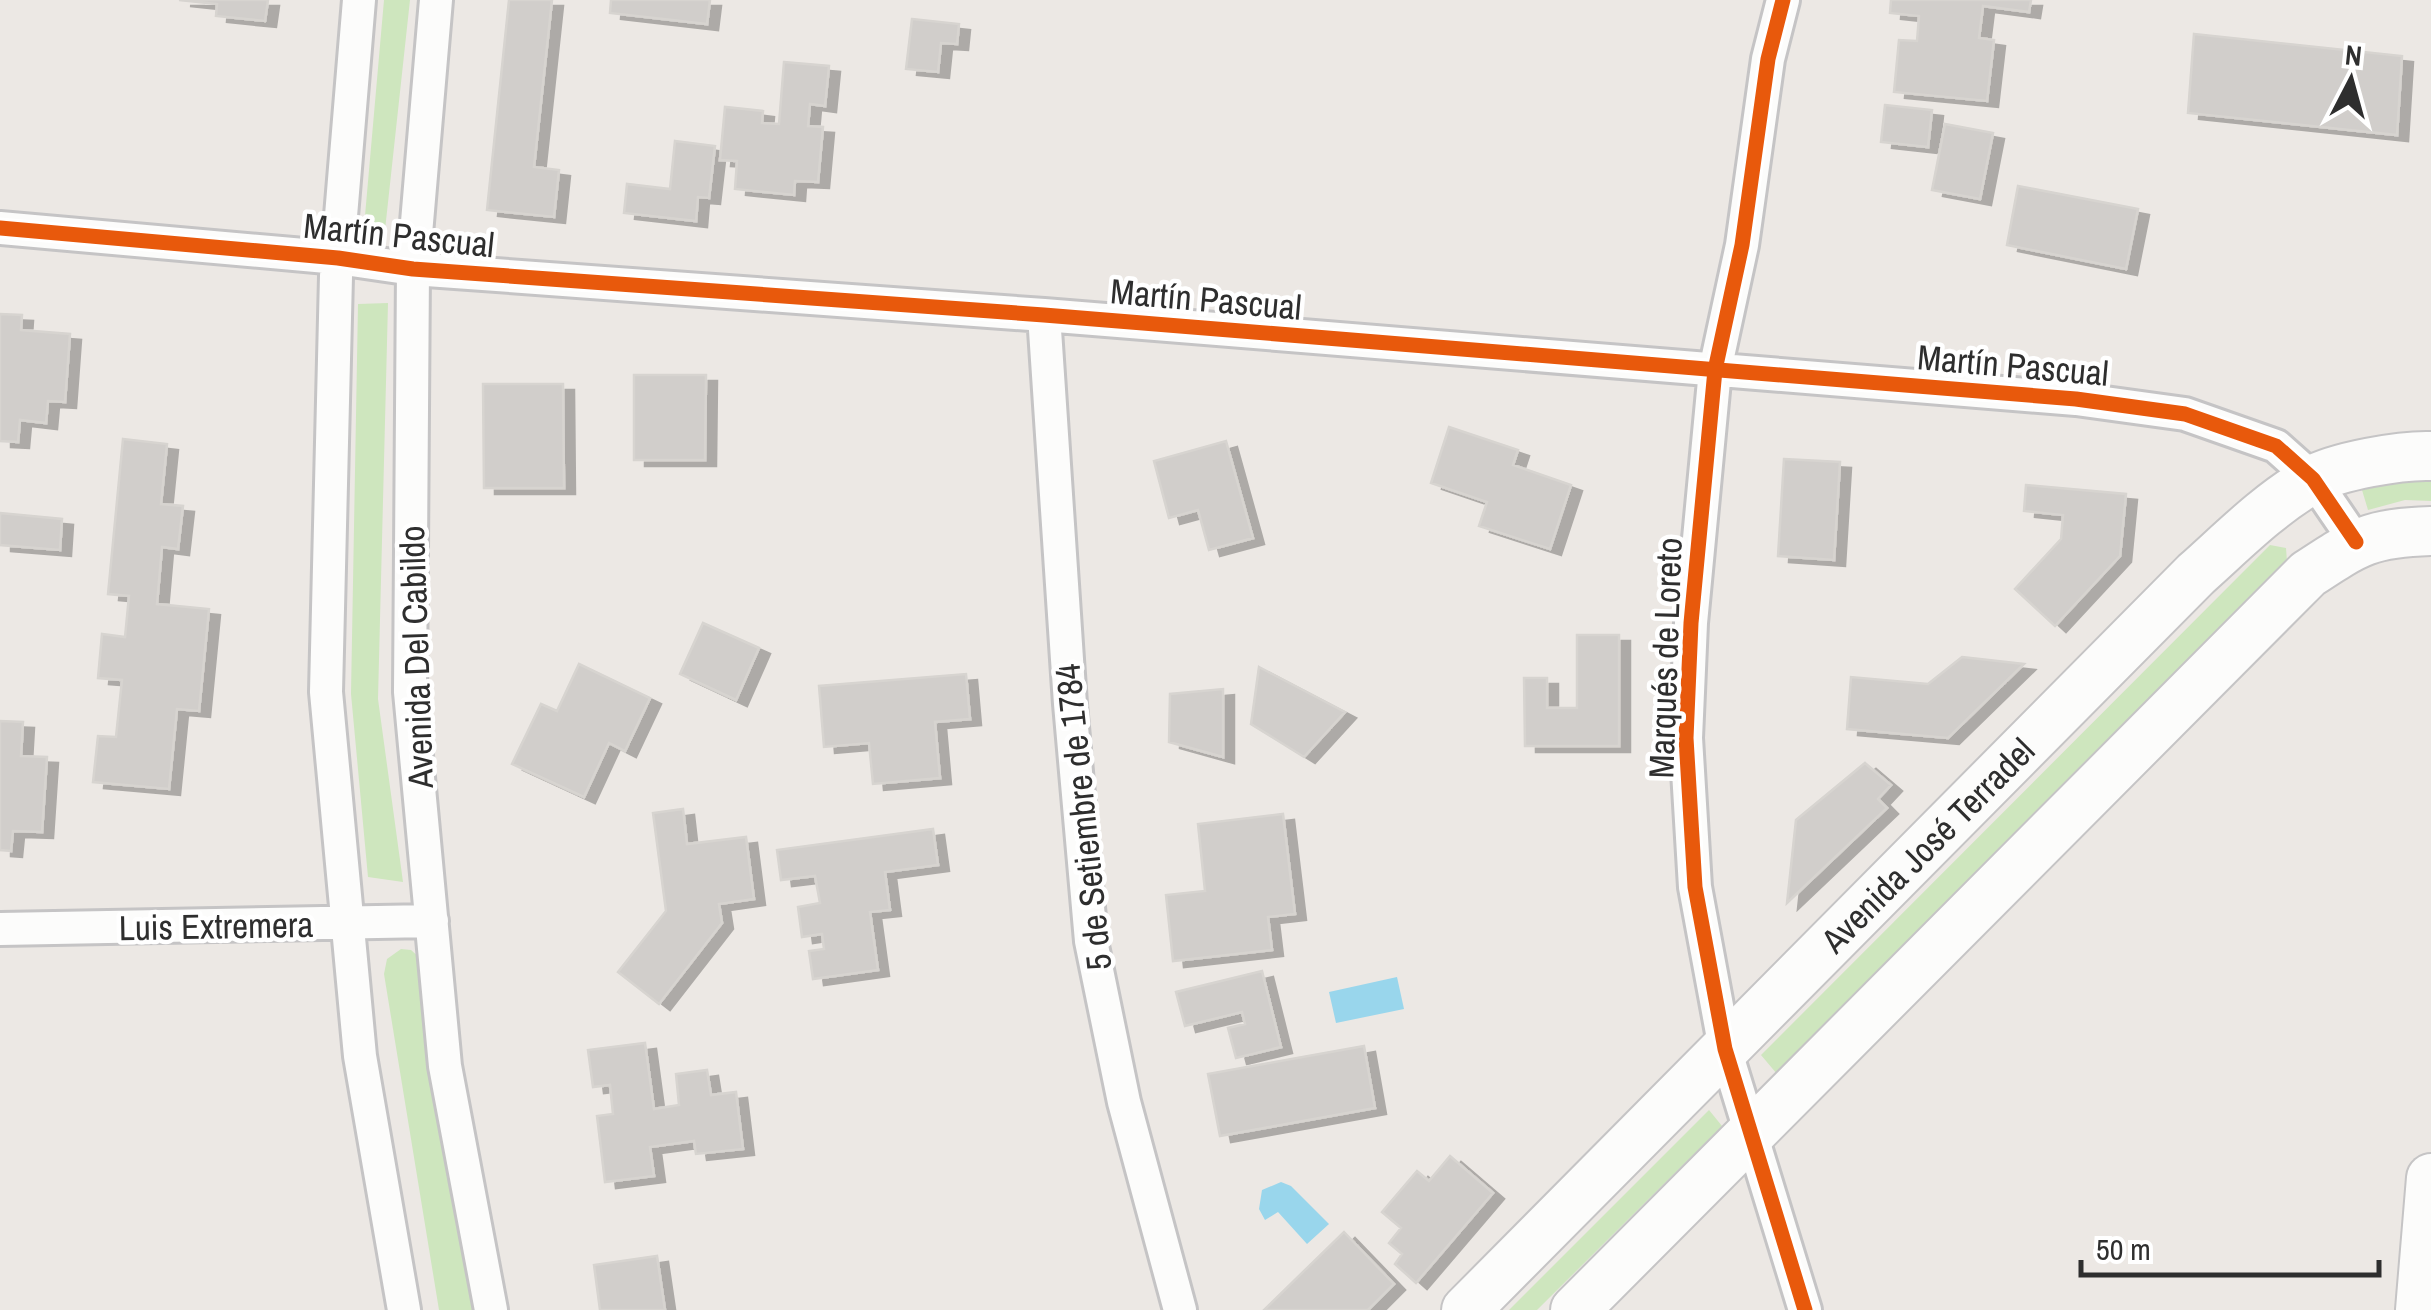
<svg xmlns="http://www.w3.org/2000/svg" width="2431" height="1310" font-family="'Archivo Narrow',sans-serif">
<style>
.green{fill:#cee6be}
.water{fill:#99d6ec}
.building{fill:#d1cecb;stroke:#d7d4d0;stroke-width:2.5;filter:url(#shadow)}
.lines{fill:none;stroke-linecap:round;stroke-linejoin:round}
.street-casing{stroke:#c5c4c5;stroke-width:38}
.secondary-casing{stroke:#c5c4c5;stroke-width:52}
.street{stroke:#fcfcfb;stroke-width:32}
.secondary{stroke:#fcfcfb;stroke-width:48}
.cycleway-casing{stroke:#fff;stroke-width:21}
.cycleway{stroke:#e8590c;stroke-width:15}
.labels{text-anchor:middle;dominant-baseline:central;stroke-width:9;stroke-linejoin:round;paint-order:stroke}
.street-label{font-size:35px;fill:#2e2e2e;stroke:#fff}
</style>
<defs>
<filter id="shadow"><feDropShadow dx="11" dy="6" stdDeviation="0" flood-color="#0004"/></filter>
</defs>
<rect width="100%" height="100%" fill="#ece8e4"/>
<path class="green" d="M384 0H410L385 230 364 227Z
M388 303 378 699 403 882 368 877 351 694 358 304Z
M2404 480H2431V501L2405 500 2368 510 2362 490Z
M2270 545 2286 548 2287 562 1777 1074 1761 1055Z
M401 949 411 950 420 958 473 1310H439L384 974 387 959Z
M1709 1110 1722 1126 1537 1310H1509Z"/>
<path class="water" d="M1397 977 1404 1009 1336 1023 1329 992Z
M1281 1182 1291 1186 1329 1224 1307 1244 1278 1212 1265 1220 1259 1209 1262 1190Z"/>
<path class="building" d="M179 0H268L265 21 216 16 217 4Z
M509 0H552L534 167 559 170 554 217 487 210Z
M611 0H710L707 24 610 13Z
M1891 0H2031L2029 12 1983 6 1979 38 1994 40 1987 101 1894 92 1899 40 1917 41 1919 16 1890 13Z
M912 19 959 24 957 44 941 43 938 72 906 69Z
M2194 34 2402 56 2397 135 2188 113Z
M784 62 829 66 825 106 810 104 808 126 823 127 818 182 795 181 794 195 735 189 737 161 720 160 725 107 763 111 762 123 779 124Z
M1885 105 1932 110 1928 147 1881 142Z
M1945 124 1993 133 1980 199 1932 190Z
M675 141 715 146 709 198 698 197 696 221 624 213 627 184 670 189Z
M2018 186 2138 209 2126 269 2007 245Z
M0 314 22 315 21 330 70 334 65 402 48 401 46 423 20 420 18 442 0 441Z
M634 375H706L705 460H634Z
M483 384H563L564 488H484Z
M1449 427 1518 450 1513 465 1571 485 1550 549 1479 526 1487 502 1431 483Z
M123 439 167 444 161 504 183 506 178 549 162 547 157 604 209 609 199 711 177 709 169 789 93 782 98 736 116 737 122 680 98 678 102 634 125 637 129 596 108 594Z
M1226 441 1253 538 1209 550 1198 510 1169 518 1154 461Z
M1784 459 1840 462 1834 560 1778 556Z
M2026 485 2126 494 2120 556 2055 626 2015 589 2061 539 2063 515 2024 511Z
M0 513 62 519 60 550 0 545Z
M703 623 759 648 736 700 680 674Z
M1577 635H1619V746H1525L1524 678H1547V708H1577Z
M1962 657 2024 664 1948 738 1847 729 1851 677 1928 684Z
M579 664 650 698 625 751 609 743 584 797 512 764 541 704 557 711Z
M1259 667 1345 712 1304 757 1251 724Z
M966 674 970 719 935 722 940 778 873 784 869 743 824 747 819 686Z
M1223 689V757L1169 742 1170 694Z
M0 721 23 722 21 756 47 757 42 832 13 831 11 851 0 850Z
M1865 763 1891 785 1878 799 1887 808 1787 903 1796 820Z
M683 809 687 844 746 837 754 899 719 904 722 923 659 1004 618 972 666 911 653 813Z
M1283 814 1295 914 1268 917 1272 950 1173 961 1166 895 1205 891 1198 824Z
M933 829 938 865 885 872 890 910 870 912 878 970 813 979 809 951 824 949 822 934 802 937 798 907 820 903 815 876 781 880 777 850Z
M1262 971 1281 1047 1236 1058 1228 1028 1245 1024 1242 1012 1185 1026 1176 992Z
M645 1043 654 1109 679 1105 676 1074 707 1070 711 1095 736 1092 743 1149 696 1154 694 1141 650 1147 654 1176 605 1182 597 1116 613 1114 610 1085 593 1087 588 1050Z
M1364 1046 1375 1108 1220 1136 1208 1074Z
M1450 1156 1493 1193 1416 1283 1395 1264 1402 1254 1389 1243 1401 1228 1382 1212 1417 1171 1429 1181Z
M1344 1232 1394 1284 1368 1310H1264Z
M657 1256 665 1310H600L594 1265Z"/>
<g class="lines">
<g class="street-casing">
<path id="street" d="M359 0 336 276 326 692 360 1056 404 1310
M436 0 413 269 410 692 445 1066 491 1310
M1783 0 1768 59 1742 245 1715 370 1691 623 1686 738 1695 887 1725 1049 1805 1310
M0 228 338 258 413 269 1044 315 2076 399 2185 414 2276 446 2313 479 2356 542
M1044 315 1070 704 1091 941 1124 1102 1180 1310
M0 929 432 921"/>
</g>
<g class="secondary-casing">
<g id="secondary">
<path id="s1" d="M1466 1310 2196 574C2232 542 2268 505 2310 481 2337 466 2401 455 2431 456"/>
<path d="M1575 1310 2308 574C2358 541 2370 533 2431 531"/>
<path d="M2420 1310 2431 1178"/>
</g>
</g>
<use href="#street" class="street"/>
<use href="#secondary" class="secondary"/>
<g class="cycleway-casing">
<path id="cycleway" d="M1783 0 1768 59 1742 245 1715 370 1691 623 1686 738 1695 887 1725 1049 1805 1310
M0 228 338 258 413 269 1044 315 2076 399 2185 414 2276 446 2313 479 2356 542"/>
</g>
<use href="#cycleway" class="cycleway"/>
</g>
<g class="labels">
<g class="street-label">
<text transform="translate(399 235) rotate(6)">Martín Pascual</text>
<text transform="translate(1206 299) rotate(5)">Martín Pascual</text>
<text transform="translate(2013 365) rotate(5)">Martín Pascual</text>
<text transform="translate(416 657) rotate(-92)">Avenida Del Cabildo</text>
<text transform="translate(1665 658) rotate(-88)">Marqués de Loreto</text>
<text transform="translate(1083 817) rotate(-96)">5 de Setiembre de 1784</text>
<text stroke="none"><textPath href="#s1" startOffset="655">Avenida José Terradel</textPath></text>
<text transform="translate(216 926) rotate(-1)">Luis Extremera</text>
</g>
</g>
<g transform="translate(2351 80) rotate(6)" stroke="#ffffff" stroke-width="8" paint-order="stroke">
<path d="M0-8L18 38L0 25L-18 38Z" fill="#2e2e2e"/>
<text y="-15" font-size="28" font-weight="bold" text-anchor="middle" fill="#2e2e2e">N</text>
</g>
<path d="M2081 1260v15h298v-15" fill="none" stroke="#2e2e2e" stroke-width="5"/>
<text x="2096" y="1260" font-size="30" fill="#2e2e2e" stroke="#ffffff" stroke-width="8" paint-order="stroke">50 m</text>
</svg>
